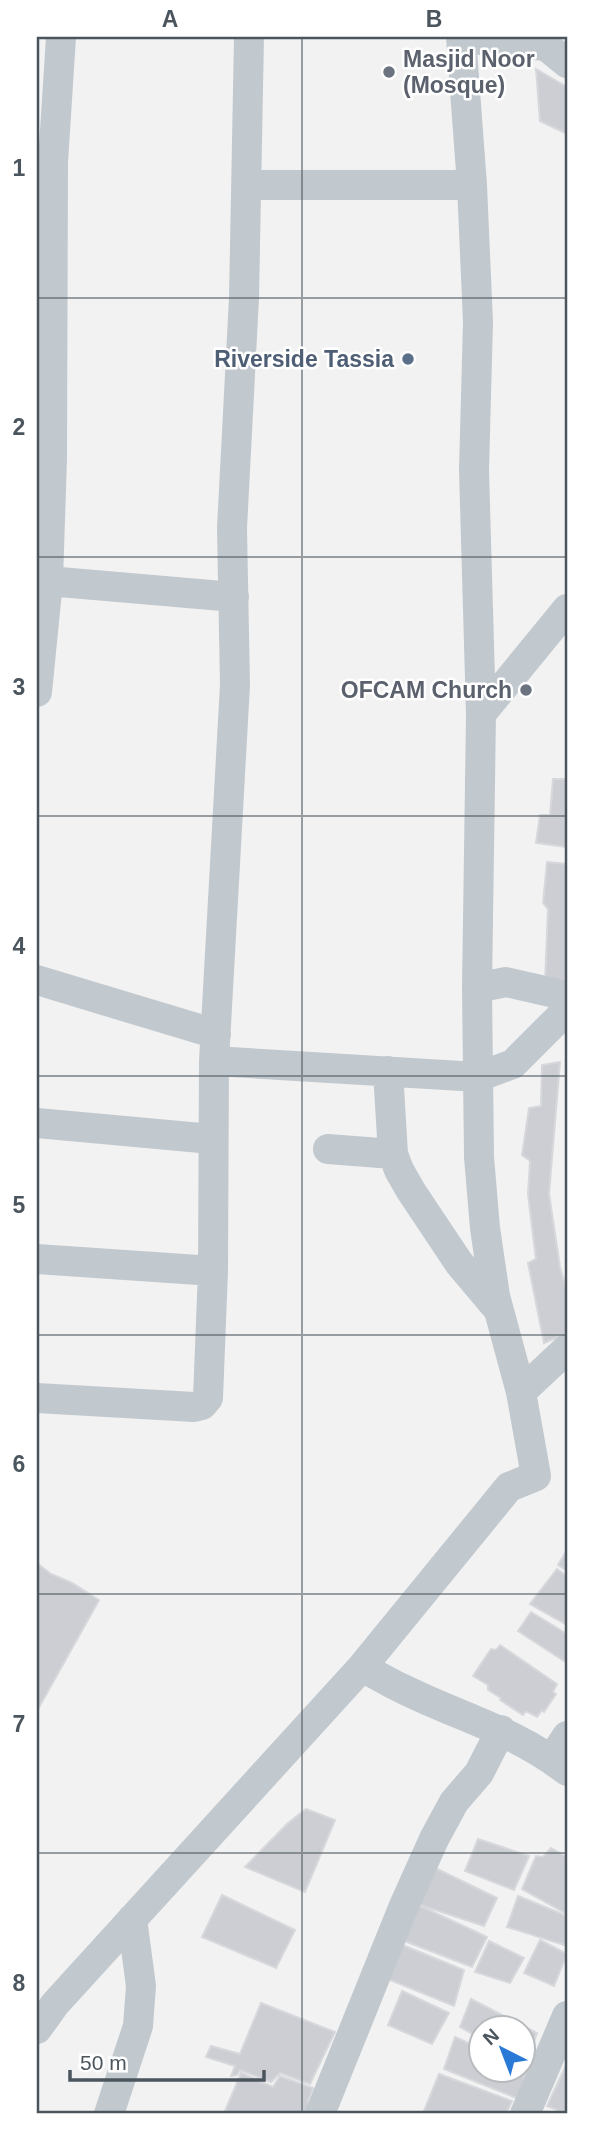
<svg xmlns="http://www.w3.org/2000/svg" width="604" height="2151" viewBox="0 0 604 2151" font-family="Helvetica,sans-serif">
<style>
.building{fill:#ccced3;stroke:#d6d8dc;stroke-width:2}
.lines{fill:none;stroke-linecap:round;stroke-linejoin:round}
.minor{stroke:#c1c9cf;stroke-width:30}
.grid{fill:none;stroke:#4b555d;stroke-width:2;stroke-opacity:0.55}
.worship-dot{fill:#6b7280;stroke:#fff;stroke-width:2.5}
.service-dot{fill:#5c6f8a;stroke:#fff;stroke-width:2.5}
.labels{text-anchor:middle;stroke-width:5;stroke-linejoin:round;paint-order:stroke}
.worship-label{font-size:23px;font-weight:bold;fill:#5b616d;stroke:#fff;text-anchor:start}
.service-label{font-size:23px;font-weight:bold;fill:#4e5e75;stroke:#fff;text-anchor:end}
.neatline{fill:none;stroke:#4b555d;stroke-width:2.5}
.grid-label{font-size:23px;text-anchor:middle;font-weight:bold;fill:#4b555d}
</style>
<rect width="100%" height="100%" fill="#f3f2f2"/>
<path class="building" d="M536,69L567,87V134L540,121Z
M553,779H567V847L536,843L540,815H550Z
M547,862L567,864L566,984L545,982L548,909L543,903Z
M560,1062L549,1194L560,1267L567,1292V1333L544,1343L528,1263L536,1259L528,1194L530,1161L522,1155L529,1108L541,1106L542,1065Z
M567,1550V1571L558,1565Z
M37,1563L51,1574L72,1583L99,1600L37,1711Z
M557,1569L567,1576V1625L530,1604Z
M531,1612L567,1634V1663L518,1631Z
M500,1645L557,1684L553,1692L556,1694L544,1712L542,1710L537,1717L526,1711L523,1715L500,1700L501,1698L488,1690V1685L473,1676L491,1649L496,1650Z
M306,1809L335,1820L305,1892L245,1867L287,1824Z
M478,1839L529,1856L514,1890L465,1871Z
M551,1848L567,1857V1910L565,1913L522,1889L536,1856L543,1857Z
M431,1866L497,1898L484,1926L414,1903Z
M222,1895L295,1930L276,1968L202,1937Z
M518,1896L567,1916V1946L507,1927Z
M414,1903L487,1937L472,1967L399,1939Z
M540,1940L567,1954L554,1986L524,1973Z
M489,1941L524,1958L510,1983L475,1972Z
M400,1944L464,1970L454,2006L385,1978Z
M402,1991L449,2013L432,2044L388,2025Z
M471,1999L537,2033L527,2062L524,2060V2028H482V2039L460,2027Z
M261,2003L335,2032L310,2084L280,2073L271,2082L240,2070L237,2075L231,2076L235,2066L206,2057L211,2046L240,2054Z
M455,2037L482,2049V2070H526L519,2099L444,2069Z
M567,2063V2114L547,2106Z
M241,2073L273,2087L280,2076L313,2088L308,2101L310,2107L307,2114H231L225,2111Z
M439,2074L512,2101L506,2114H433L424,2111Z"/>
<g class="lines">
<path class="minor" d="M461,38L546,46L567,63
M247,185H472
M48,581L234,597
M37,692L48,581L52,459L53,162L61,37
M481,714L567,609
M37,980L216,1034
M477,988L506,982L567,996
M214,1061L478,1077L513,1064L567,1010
M388,1071L393,1154L399,1170L411,1191L459,1263L497,1308
M37,1123L212,1139
M328,1149L393,1154
M37,1259L213,1271
M521,1392L567,1349
M37,1398L194,1407L202,1405L208,1398L213,1271L214,1061L235,685L232,528L244,298L249,37
M362,1667C375,1674 388,1682 401,1688C459,1717 514,1730 567,1771
M552,1759L567,1736
M37,2029L55,2004L362,1667L509,1487L536,1476L521,1392L495,1296L485,1228L479,1157L477,988L481,714L474,470L478,322L472,185L461,37
M109,2114L138,2026L141,1986L132,1919
M320,2114L403,1908L434,1839L454,1802L479,1773L501,1730
M525,2114L567,2016"/>
</g>
<path class="grid" d="M302,37V2114M37,298H567M37,557H567M37,816H567M37,1076H567M37,1335H567M37,1594H567M37,1853H567"/>
<g class="worship-dot">
<circle cx="389" cy="72" r="7"/>
<circle cx="526" cy="690" r="7"/>
</g>
<circle class="service-dot" cx="408" cy="359" r="7"/>
<g class="labels">
<g class="worship-label">
<text x="403" y="67">Masjid Noor<tspan x="403" dy="26">(Mosque)</tspan></text>
<text x="512" y="698" text-anchor="end">OFCAM Church</text>
</g>
<g class="service-label">
<text x="394" y="367">Riverside Tassia</text>
</g>
</g>
<rect width="604" height="2151" fill="none" stroke="#ffffff" stroke-width="77"/>
<g transform="translate(502 2049) rotate(318)"><circle r="33" fill="#ffffff" stroke="#b7bbbe" stroke-width="2"/>
<path d="M0-5L12 26L0 18L-12 26Z" fill="#297ad7"/>
<text y="-10" font-size="19" font-weight="bold" text-anchor="middle" fill="#4b555d">N</text>
</g>
<path d="M70 2070v10h194v-10" fill="none" stroke="#4b555d" stroke-width="3.5"/>
<text x="80" y="2070" font-size="21" fill="#4b555d" stroke="#ffffff" stroke-width="5" paint-order="stroke">50 m</text>
<rect x="38" y="38" width="528" height="2074" class="neatline"/>
<g class="grid-label">
<text x="170" y="27">A</text>
<text x="434" y="27">B</text>
<text x="19" y="176">1</text>
<text x="19" y="435">2</text>
<text x="19" y="695">3</text>
<text x="19" y="954">4</text>
<text x="19" y="1213">5</text>
<text x="19" y="1472">6</text>
<text x="19" y="1732">7</text>
<text x="19" y="1991">8</text>
</g>
</svg>
